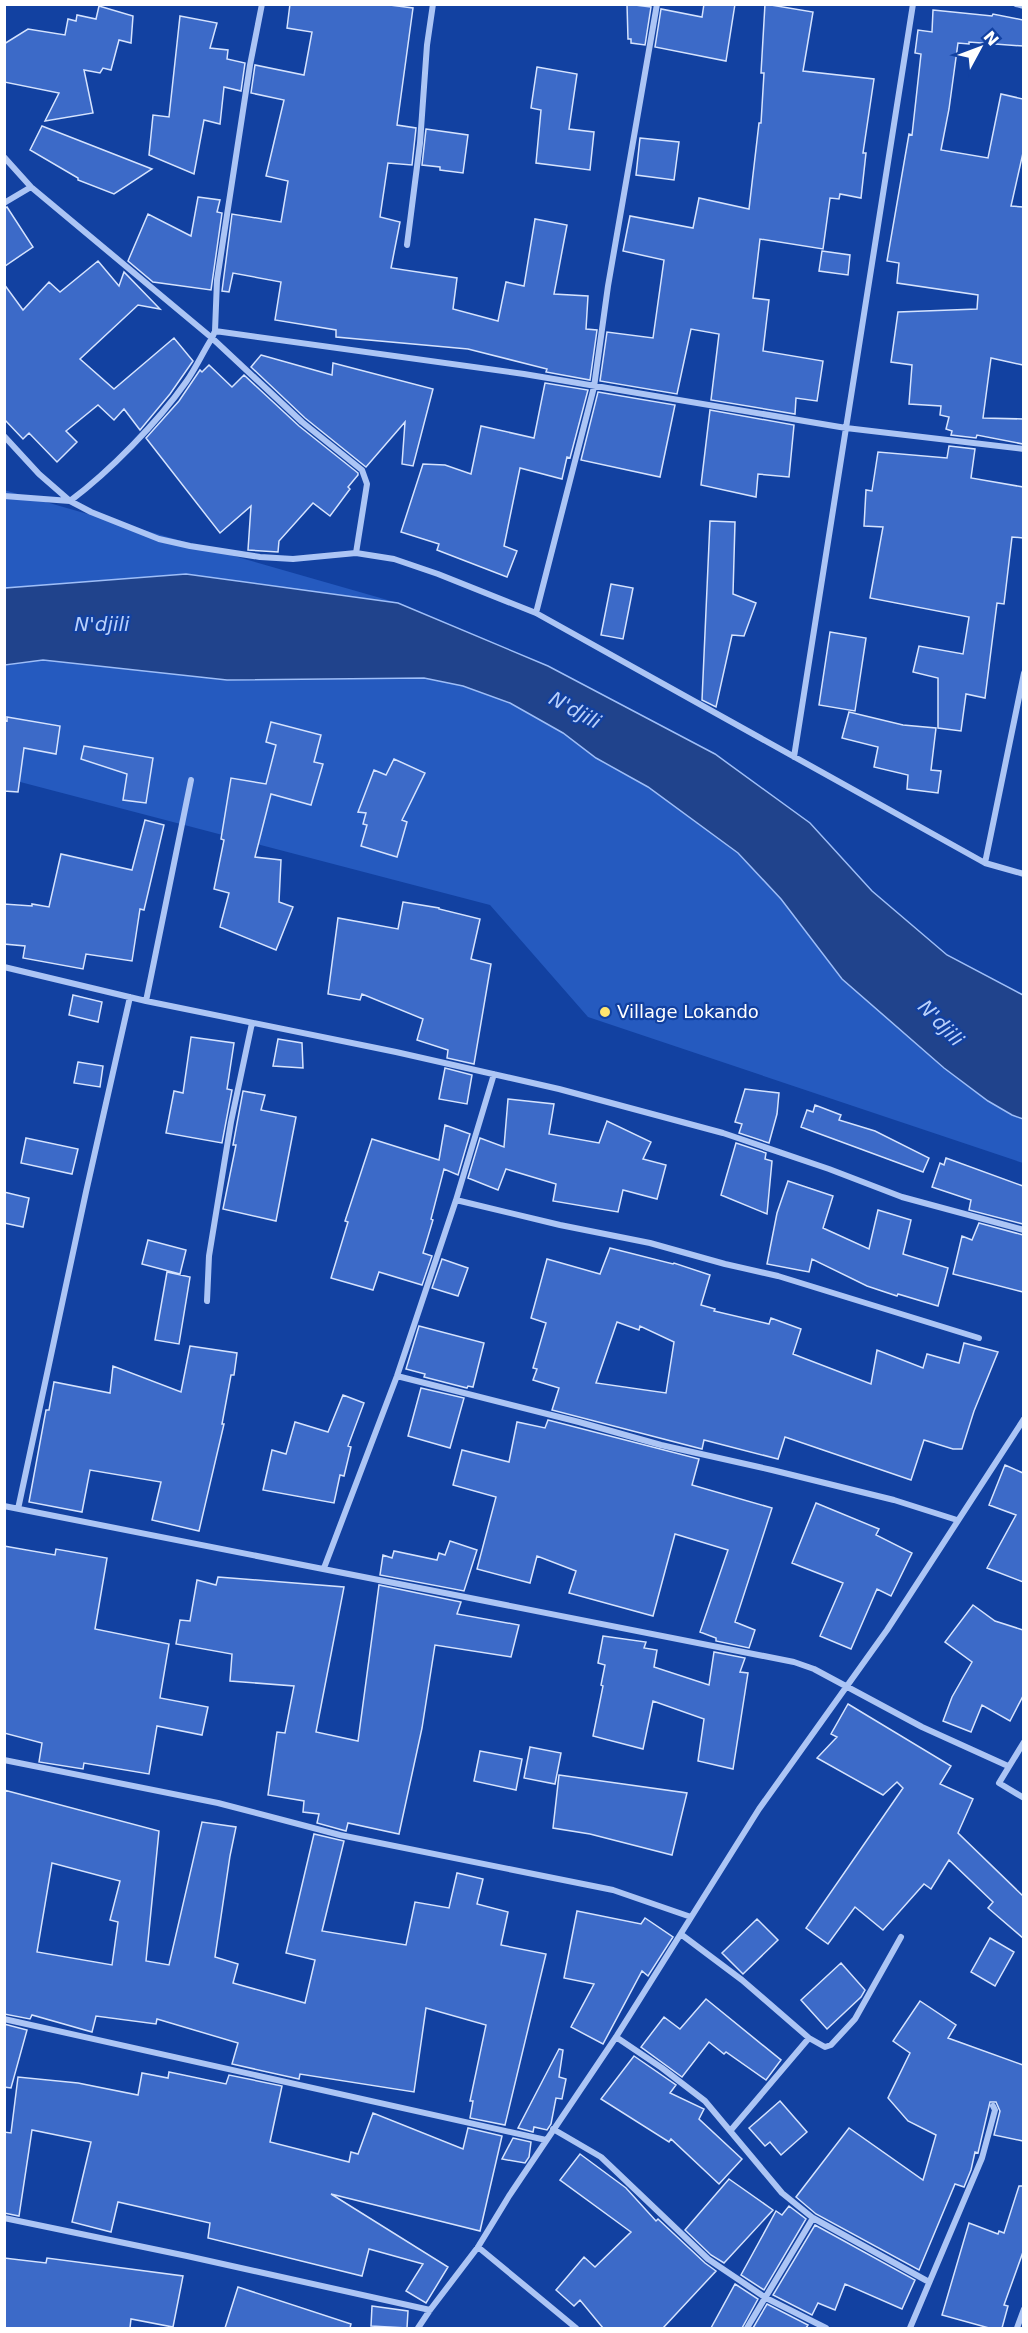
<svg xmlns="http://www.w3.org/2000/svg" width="1028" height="2333" viewBox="0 0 1028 2333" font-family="'DejaVu Sans',sans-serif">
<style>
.green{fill:#255abf}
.water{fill:#20438c;stroke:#9ebef8;stroke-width:1.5}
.building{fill:#3c6ac8;stroke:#d5e3fe;stroke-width:1.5;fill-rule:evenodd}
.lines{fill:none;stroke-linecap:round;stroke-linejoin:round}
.street{stroke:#acc5f5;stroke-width:6}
.poi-dot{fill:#ffe56f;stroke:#1241a1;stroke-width:2}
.labels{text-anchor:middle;stroke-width:4.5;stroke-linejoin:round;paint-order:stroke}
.poi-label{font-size:18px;fill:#fff;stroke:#1241a1;text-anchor:start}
.water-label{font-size:20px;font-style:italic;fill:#b9d0fb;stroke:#1241a1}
</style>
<rect width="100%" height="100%" fill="#1241a1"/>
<path class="green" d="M4,490L398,603L186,574L5,588Z
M43,660L227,680L424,678L463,686L510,703L563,733L596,758L648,787L738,853L781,899L842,979L1012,1115L1023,1119V1163L588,1017L490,905L5,778V665Z"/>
<path class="water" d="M186,574L398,603L548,666L715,754L810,823L872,891L947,955L1023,995V1119L1012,1115L988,1101L944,1068L842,979L781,899L738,853L648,787L596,758L563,733L510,703L463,686L424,678L227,680L43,660L5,665V588Z"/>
<path class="building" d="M290,4H382L413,8L397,125L416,128L412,165L388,163L380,217L400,222L391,268L457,278L453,309L498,321L506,282L524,286L535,219L567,225L554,294L588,296L586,329L597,330L590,380L546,372L547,369L468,349L336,337V330L275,320L281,282L233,273L229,292L222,291L232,214L281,222L288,181L266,176L284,100L251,93L255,65L304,75L312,32L287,28Z
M627,4L651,7L645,45L631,43V39H628Z
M704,4H735L726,61L655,47L661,9L702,17Z
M765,4L813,12L803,71L874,79L863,153H866L861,198L840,194L839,199L830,198L823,249L760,239L753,298L769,300L763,351L823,361L817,401L796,398L795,414L711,400L719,334L691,329L677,394L600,381L607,332L653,338L664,260L623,251L630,216L693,228L699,198L749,209L759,123H761L764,73H761Z
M99,6L133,16L131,43L119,40L111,70L103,68L100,73L84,70L93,113L45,121L59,93L4,82V44L28,29L65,35L68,19L76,21L77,15L96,19Z
M933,10L992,16L993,14L1023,20V46L969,42V44L958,43L949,109L941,150L988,158L1001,94L1023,99V153L1011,206L1023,207V365L991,358L983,418L1023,419V444L977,435L976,438L951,435L952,431L946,429L949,417L940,415L941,406L909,404L912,365L891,362L898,312L977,309L978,295L897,283L899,263L887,261L909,134L912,135L921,54L915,53L918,30L932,32Z
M180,16L217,23L210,48L228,50L227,59L245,63L241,91L224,87L220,124L204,120L194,174L149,155L153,115L169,117Z
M537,67L577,74L569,129L594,132L590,170L536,163L541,110L531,108Z
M42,126L152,169L114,194L78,180V178L30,150Z
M426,129L468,135L463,173L440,170V167L422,165Z
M640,138L679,142L674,180L636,175Z
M198,197L220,200L217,212L222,213L211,290L153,282L128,261L148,214L191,236Z
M7,207L33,247L5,266V208Z
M822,251L850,255L848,275L819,271Z
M98,261L119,286L124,272L160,309L138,305L80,359L114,389L174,338L193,361L170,394L140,430L124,409L114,420L98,405L66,431L77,442L57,462L29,433L23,439L4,419V284L23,310L49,282L60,292Z
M261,355L332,375L333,363L433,389L413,466L402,464L405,422L366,467L305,418L251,367Z
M209,365L232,387L244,375L299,426L358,473V475L348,487L350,489L330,516L313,503L279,541L278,552L248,550L251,506L220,533L146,438L179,401L200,370L202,372Z
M545,383L588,390L570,458L567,457L562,479L520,468L504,546L517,551L507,577L437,550L439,544L401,532L423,464L445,465L471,474L481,426L534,438Z
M598,392L675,405L660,477L581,460Z
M710,410L794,425L789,477L758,474L756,497L701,485Z
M949,446L975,449L971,478L1023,487V538L1012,537L1004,604L997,603L985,698L966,694L961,731L938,728V678L913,672L919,646L963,654L969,617L870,598L883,527L864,526L866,490L872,491L878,452L947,458Z
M710,521L735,522L733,594L756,603L744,636L732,635L716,707L702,700Z
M611,584L633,588L623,639L601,635Z
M830,632L866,638L855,711L819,705Z
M849,712L903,725L936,728L931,770L941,771L938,793L907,789L908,775L874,767L878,747L842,738Z
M7,717L60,726L56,754L24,748L18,792L4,791V720L7,721Z
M271,722L321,735L314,762L323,764L311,805L271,794L255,857L281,860L279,902L293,907L276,950L220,927L229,893L214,889L224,840L221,839L231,778L266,784L276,745L266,742Z
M84,746L153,758L146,803L123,800L127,774L81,759Z
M394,759L425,773L402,820L407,822L397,857L361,846L367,825L363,824L366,813L358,812L374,770L386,775Z
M145,820L164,825L144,910L140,909L132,961L86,954L83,969L23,958L25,946L4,944V904L32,906V904L49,907L61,854L132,870Z
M403,902L439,908V909L480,919L471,959L491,964L474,1064L447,1058L448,1050L417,1040L423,1019L362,994L360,1000L328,994L338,918L398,929Z
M73,995L102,1002L98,1022L69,1015Z
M191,1037L234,1043L227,1089L232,1090L222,1143L166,1133L174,1091L183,1093Z
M278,1039L302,1043L303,1068L273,1066Z
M78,1062L103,1066L100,1087L74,1083Z
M445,1068L472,1075L467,1104L439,1099Z
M745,1089L779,1093L777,1114L769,1143L739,1133L742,1124L735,1122Z
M243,1091L265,1095L261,1110L296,1117L276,1221L223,1209L236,1145H233Z
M508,1099L554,1104L549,1134L599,1143L607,1121L651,1142L643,1159L666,1165L657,1199L623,1190L618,1212L553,1201L556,1184L506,1169L498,1190L468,1178L480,1138L504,1147Z
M815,1105L841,1115L839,1120L875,1131L929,1158L923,1172L801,1127L807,1110L813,1112Z
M445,1125L470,1134L458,1175L444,1169L431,1219L433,1220L423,1253L432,1256L422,1285L379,1272L373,1290L331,1278L348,1222L345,1221L372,1139L439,1160Z
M26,1138L78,1149L72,1174L21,1163Z
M736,1143L766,1153L765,1159L772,1161L767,1214L721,1195Z
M946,1158L1023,1186V1224L969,1210L971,1200L932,1187L940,1163L944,1165Z
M788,1181L833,1196L823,1228L869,1249L878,1210L911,1220L903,1254L948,1268L938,1306L898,1294L897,1296L867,1286L812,1259L809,1272L767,1264L777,1213Z
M4,1192L29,1198L23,1227L4,1223Z
M979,1223L1023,1235V1292L953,1274L962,1236L972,1240Z
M148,1240L186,1250L180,1274L142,1264Z
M610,1248L673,1264L674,1263L710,1275L701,1305L715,1309L714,1311L769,1324L771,1318L801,1329L793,1354L871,1384L877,1350L923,1368L927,1354L959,1363L964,1343L998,1352L974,1411L962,1449H953L924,1440L911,1480L785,1437L778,1459L704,1440L702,1449L552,1410L559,1388L533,1380L537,1369L533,1368L546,1323L531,1318L547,1259L600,1274ZM617,1322L639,1330L640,1326L674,1342L666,1393L596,1383Z
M442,1259L468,1268L458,1296L432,1288Z
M167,1272L190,1277L179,1344L155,1340Z
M419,1326L484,1343L473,1387L468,1386L467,1388L424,1377L425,1374L406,1369Z
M190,1346L237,1353L234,1375H231L222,1424H224L199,1531L152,1520L161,1482L90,1470L82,1512L29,1502L46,1410H49L54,1382L110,1393L113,1366L181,1392Z
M421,1388L464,1398L450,1448L408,1436Z
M343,1395L364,1403L348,1446L351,1447L344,1476L340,1475L334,1503L263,1490L272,1450L286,1454L295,1422L328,1432Z
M548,1420L699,1459L692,1485L772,1508L735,1622L755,1630L749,1648L716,1641V1638L700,1632L728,1550L675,1534L653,1616L569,1593L576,1571L537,1556L530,1583L477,1569L496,1497L453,1485L462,1450L509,1462L517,1422L545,1428Z
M1005,1465L1023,1473V1582L987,1568L1016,1515L989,1505Z
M816,1503L879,1529L876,1535L912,1553L891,1596L877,1589L851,1649L820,1636L843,1583L792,1563Z
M450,1541L477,1550L464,1591L380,1575L383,1555L392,1558L394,1551L437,1560L439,1553L445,1555Z
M4,1546L55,1555L56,1549L107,1558L95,1629L169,1644L160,1698L208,1707L202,1735L157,1726L149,1774L84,1763L83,1769L39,1762L42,1743L4,1733Z
M218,1577L344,1587L316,1732L358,1741L379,1585L461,1602L457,1614L519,1625L511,1657L435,1645L422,1728L399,1834L348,1823L346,1831L317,1823L319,1814L303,1812L304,1801L268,1795L277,1732L285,1733L294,1686L230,1681L232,1654L176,1644L180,1620L190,1621L197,1580L216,1585Z
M973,1605L995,1621L1023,1630V1696L1010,1721L982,1705L971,1732L943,1721L952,1697L972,1662L945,1642Z
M603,1636L646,1642L644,1648L657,1650L654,1667L709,1685L714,1652L745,1658L740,1672L748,1673L733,1769L698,1761L704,1719L653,1701L643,1749L593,1736L603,1686L601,1685L605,1665L598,1663Z
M848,1704L951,1766L940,1784L973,1799L958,1833L1023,1896V1938L988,1908L993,1902L949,1860L931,1889L924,1884L883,1930L855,1907L828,1944L806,1928L903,1788L897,1782L883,1795L817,1758L837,1737L831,1734Z
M530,1747L561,1753L555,1784L524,1778Z
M480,1751L522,1759L516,1790L474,1781Z
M559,1775L687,1793L672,1855L590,1834L553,1828Z
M4,1790L159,1831L146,1961L169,1965L202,1822L236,1827L230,1856L215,1957L238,1964L233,1983L305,2003L315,1960L286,1953L314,1834L344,1841L322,1931L406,1945L415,1902L449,1908L457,1873L483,1879L477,1904L508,1912L501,1945L546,1954L505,2125L470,2118L473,2101H470L486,2025L426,2008L414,2092L300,2074L299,2079L290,2077L232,2064L238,2043L157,2019L156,2024L96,2016L92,2032L32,2015L30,2019L4,2014ZM52,1863L120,1881L110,1920L118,1922L112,1965L37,1952Z
M577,1911L641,1924L645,1918L673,1937L648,1976L642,1971L603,2044L571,2027L594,1984L564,1978Z
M757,1919L778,1940L743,1974L722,1953Z
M990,1938L1014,1952L995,1986L971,1972Z
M841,1963L865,1990L861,1997L827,2029L801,2000Z
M706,1999L781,2060L766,2080L726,2052L724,2054L709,2042L682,2077L641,2047L664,2017L680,2029Z
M920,2001L956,2025L948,2038L1023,2065V2141L994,2135L1000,2111L996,2102H990L978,2153L975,2152L971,2170L964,2187L955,2184L919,2270L816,2214L796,2197L849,2128L923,2180L936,2135L908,2121L888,2098L910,2053L893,2041Z
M4,2024L27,2030L11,2088L4,2087Z
M559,2049L563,2050L559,2077L566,2079L562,2099L556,2098L551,2124L547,2130L534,2127L533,2132L518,2128Z
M634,2056L676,2085L670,2093L704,2109L699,2119L742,2159L719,2184L671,2139L669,2142L601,2099Z
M169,2072L226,2084L229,2075L282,2086L270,2142L349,2162L351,2152L358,2154L373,2113L463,2149L468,2128L502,2136L480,2231L331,2194L448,2267L426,2303L406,2291L423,2264L369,2249L362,2276L208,2238L210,2223L118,2202L111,2232L72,2222L91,2142L32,2130L19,2216L4,2213V2132L11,2133L18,2077L78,2083L138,2095L142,2073L168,2078Z
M780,2101L807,2132L781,2155L770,2142L765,2146L749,2128Z
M513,2138L531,2142L529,2157L525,2163L502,2159Z
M580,2154L626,2188L656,2221L658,2219L705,2263L716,2271L663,2328H603L580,2300L574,2306L556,2290L584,2257L595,2267L631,2232L560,2180Z
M729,2179L773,2210L724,2263L711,2255L685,2230Z
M1019,2186H1023V2252L1004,2305L1008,2306L1002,2328H989L942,2315L969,2223L998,2234L999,2231L1004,2233Z
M789,2206L806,2219L764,2290L741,2275L776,2211L782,2215Z
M815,2225L915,2280L902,2309L845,2284L835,2310L818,2303L812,2315L773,2295Z
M4,2258L46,2263L47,2258L183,2276L173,2327L131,2319L130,2328H4Z
M735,2284L758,2299L742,2328H711Z
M238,2287L351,2324L350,2328H225Z
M767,2304L808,2325L806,2328H753Z
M372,2306L408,2311L407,2328L371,2326Z"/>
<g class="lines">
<path class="street" d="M1016,4L1024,6
M4,157L31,187L212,338L215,331L524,374L846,428L1024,449
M4,203L31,187
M407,245L420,143L427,45L433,4
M215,331L217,280L250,65L262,4
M4,436L39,474L70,501C110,471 157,423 186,382C196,368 203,352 212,338L302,422L362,470L367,484L356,553
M4,496L70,501L91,512L159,539L190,546L260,557L293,559L356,553L394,559L438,574L536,613L985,863L1024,874
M536,613L594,387L608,286L657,4
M794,757L913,4
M985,863L1024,673
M4,967L146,1001L396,1052L559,1089L723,1133L829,1169L902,1197L1024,1230
M146,1001L191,780
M456,1200L560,1225L650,1243L725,1264L778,1276L979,1338
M207,1301L209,1256L231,1122L252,1023
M397,1376L579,1422L661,1445L772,1470L894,1500L957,1520
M4,1506L794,1662L814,1669L922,1727L1008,1766
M18,1509L86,1192L130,997
M324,1568L397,1376L456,1200L494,1074
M1024,1742L999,1783L1024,1798
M4,1760L218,1803L340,1835L613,1890L691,1917
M682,1935L742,1980L809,2038L825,2047L831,2045L855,2019L901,1937
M4,2019L546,2140
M616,2037L662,2068L705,2101L782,2193L813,2218L929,2282
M553,2129L601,2157L708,2259L766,2298L826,2328
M731,2130L809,2038
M4,2218L187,2256L430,2310
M478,2247L576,2328
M418,2328L430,2310L478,2247L509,2196L616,2037L759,1809L887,1630L1024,1419
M747,2328L813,2218
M910,2328L982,2158L995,2110L993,2106
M1017,2328L1024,2309"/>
</g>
<circle class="poi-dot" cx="605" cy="1012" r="6"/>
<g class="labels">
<g class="poi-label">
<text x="617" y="1018">Village Lokando</text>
</g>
<g class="water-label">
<text x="102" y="631">N'djili</text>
<text transform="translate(575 710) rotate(29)" y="7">N'djili</text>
<text transform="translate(941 1023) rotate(46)" y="7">N'djili</text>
</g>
</g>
<rect width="1028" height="2333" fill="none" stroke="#ffffff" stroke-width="12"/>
<g transform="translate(980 48) rotate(49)" stroke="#1241a1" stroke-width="4.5" paint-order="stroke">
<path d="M0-4.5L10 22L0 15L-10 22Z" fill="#ffffff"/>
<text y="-9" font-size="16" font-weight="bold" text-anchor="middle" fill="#ffffff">N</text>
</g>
</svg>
